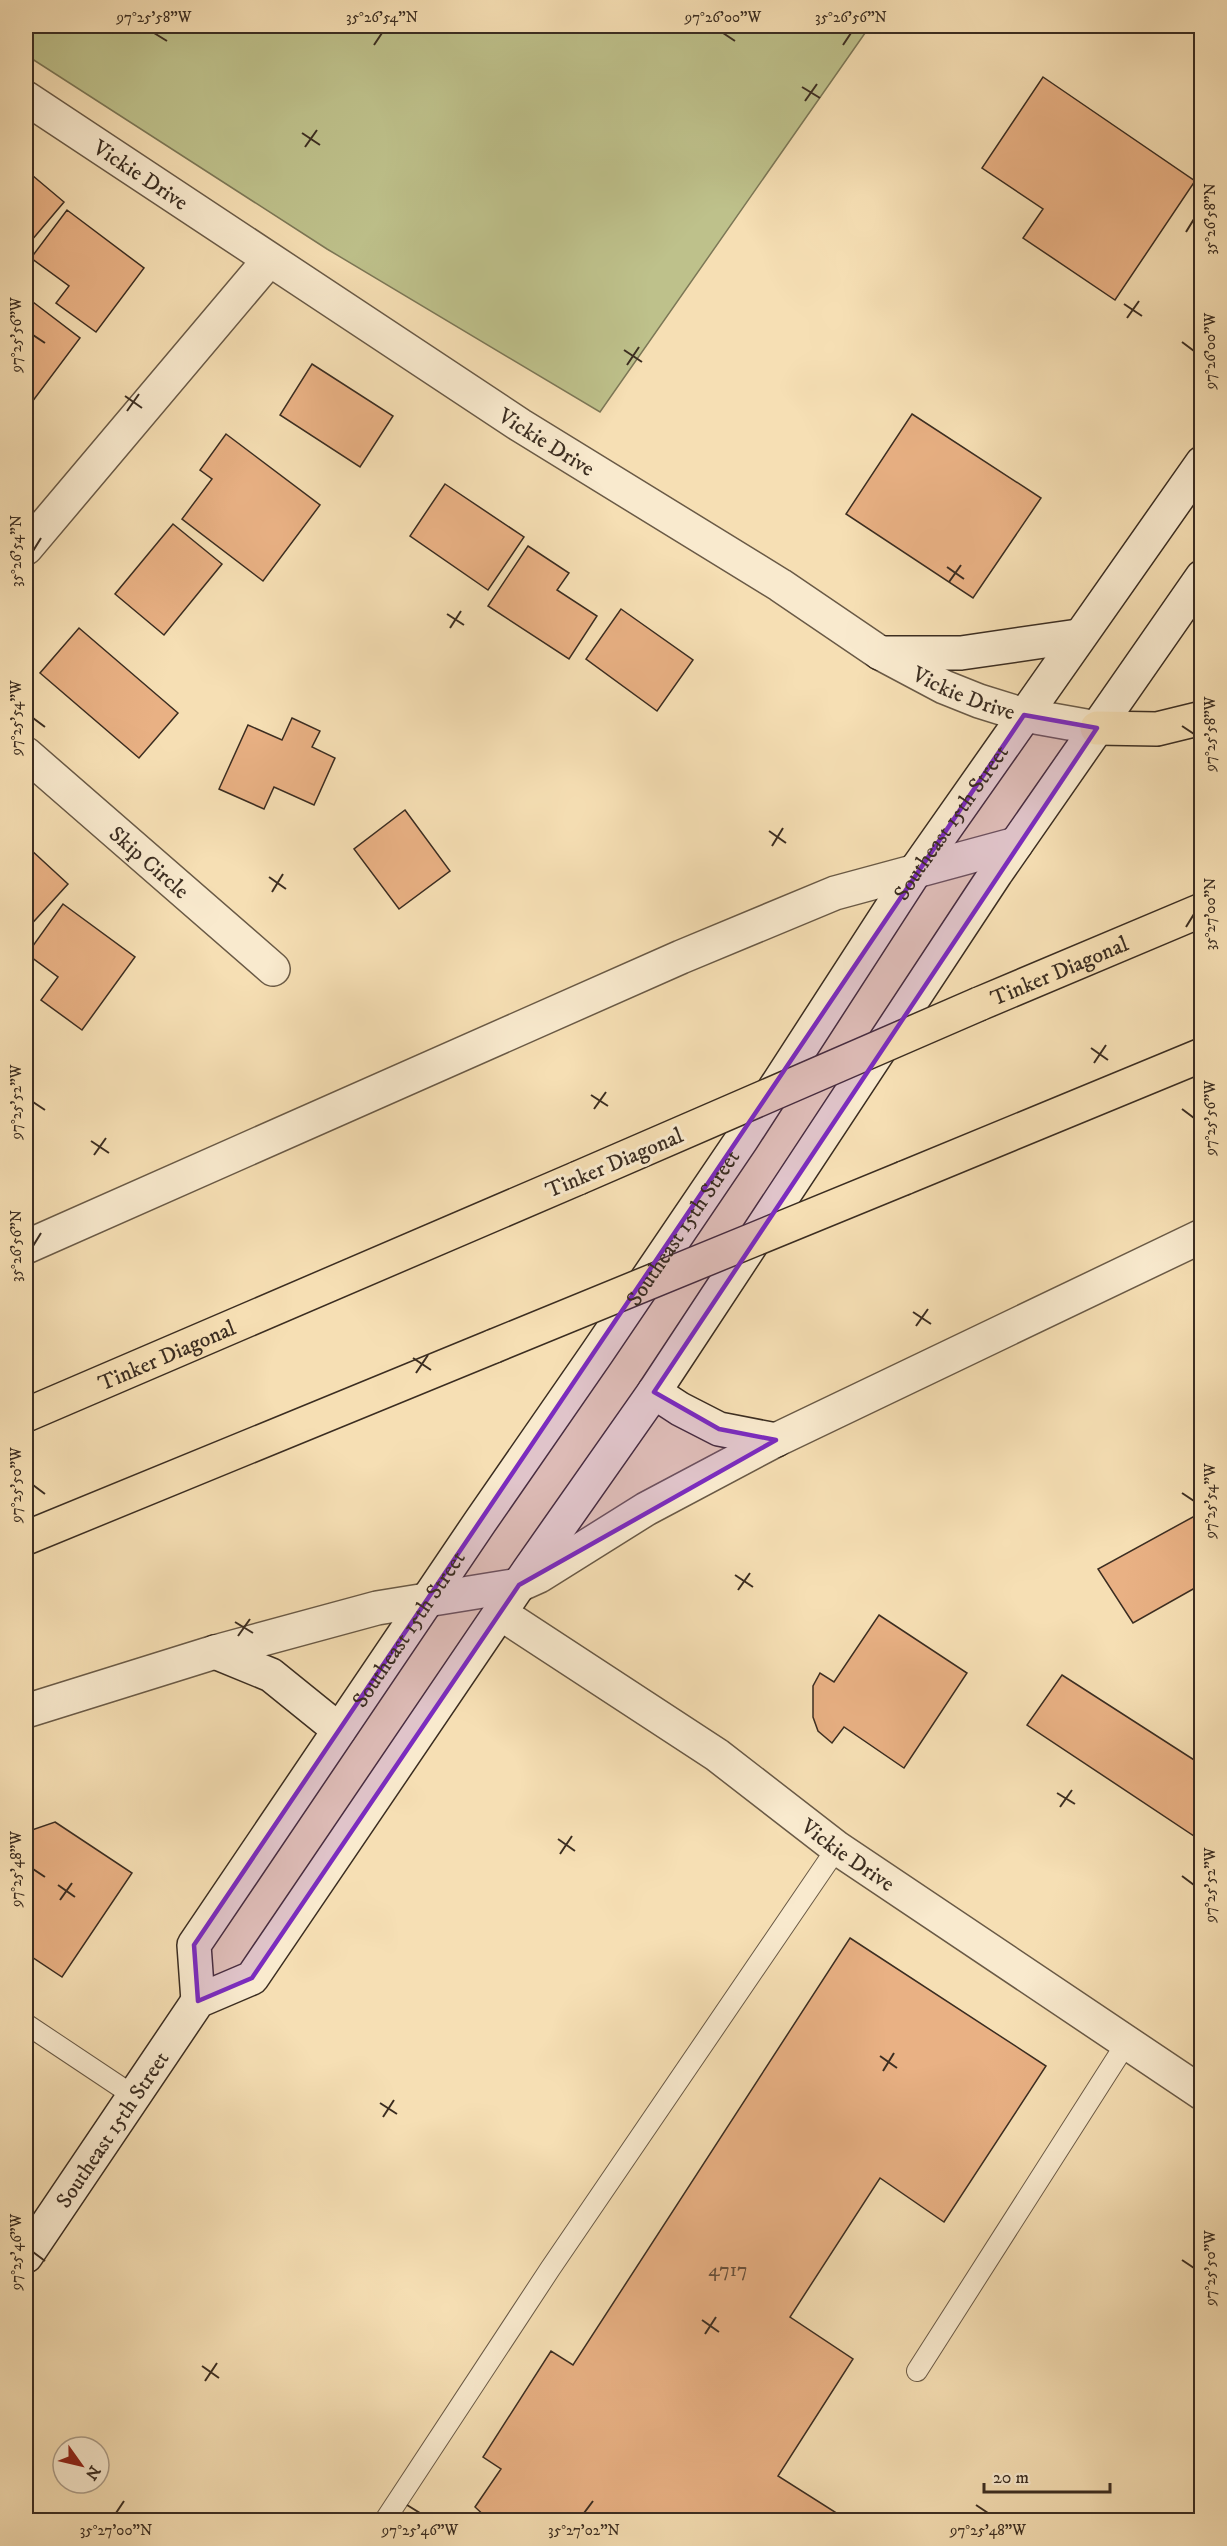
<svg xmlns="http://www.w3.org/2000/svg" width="1227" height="2546" viewBox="0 0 1227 2546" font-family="'IM FELL DW Pica',serif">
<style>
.green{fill:#bec18b;stroke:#7c7756;stroke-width:1.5}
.building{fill:#e9b184;stroke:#3b2d21;stroke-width:1.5}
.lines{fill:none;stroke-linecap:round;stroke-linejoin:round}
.service-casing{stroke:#6a5a46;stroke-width:22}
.minor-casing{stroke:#6a5a46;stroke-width:36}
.tertiary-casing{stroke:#6a5a46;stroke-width:36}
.secondary-casing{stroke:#3b2d21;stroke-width:36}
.motorway-casing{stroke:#3b2d21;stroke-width:36}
.service{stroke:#f9eace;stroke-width:20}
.minor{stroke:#f9eace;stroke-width:33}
.tertiary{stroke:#f9eace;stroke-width:33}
.secondary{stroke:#f9eace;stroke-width:33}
.motorway{stroke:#f6dfb4;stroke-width:33}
.motorway-bridge-casing{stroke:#3b2d21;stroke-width:36;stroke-linecap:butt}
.motorway-bridge{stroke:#f6dfb4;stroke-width:33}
.marked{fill:#7b2cbf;fill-opacity:0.2;stroke:#7b2cbf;stroke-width:4.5;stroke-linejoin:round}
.ticks{fill:none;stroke:#3b2d21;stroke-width:2}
.labels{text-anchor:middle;stroke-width:6;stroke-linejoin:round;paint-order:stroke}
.number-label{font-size:20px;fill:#664e3a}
.street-label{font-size:22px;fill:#3b2d21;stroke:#f9eace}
.neatline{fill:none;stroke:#3b2d21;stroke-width:2}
.ticks-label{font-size:15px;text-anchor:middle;fill:#3b2d21}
</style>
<rect width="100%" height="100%" fill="#f6dfb4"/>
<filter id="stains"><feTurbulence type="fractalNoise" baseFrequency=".00333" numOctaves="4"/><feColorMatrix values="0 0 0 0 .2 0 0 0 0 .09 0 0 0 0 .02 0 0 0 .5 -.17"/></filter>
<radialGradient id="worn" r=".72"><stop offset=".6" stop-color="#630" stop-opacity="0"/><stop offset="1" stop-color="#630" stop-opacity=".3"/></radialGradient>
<path class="green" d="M26,26H870L600,412L327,249L26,55Z"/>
<path class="building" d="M1043,77L1195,181L1115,300L1023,238L1043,209L982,168Z
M26,170L64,202L26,247Z
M67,210L144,268L96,332L56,303L69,286L31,258Z
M29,299L80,338L26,410V305Z
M312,364L393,416L360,467L280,415Z
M912,414L1041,498L973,598L846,514Z
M226,434L320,505L263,581L182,519L212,479L200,470Z
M445,484L524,537L488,590L410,536Z
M173,524L222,564L164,635L115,594Z
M528,546L569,573L557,590L597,616L569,659L488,606Z
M621,609L693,660L657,711L586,659Z
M79,628L178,713L139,758L40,673Z
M292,718L320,731L312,747L335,758L314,805L274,787L264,809L219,789L248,725L282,740Z
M405,810L450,871L399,909L354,849Z
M30,849L68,884L26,930V855Z
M63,904L135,957L82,1030L41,1000L58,977L27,954Z
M1202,1512V1584L1133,1623L1098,1569Z
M879,1615L967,1673L904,1768L844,1727L832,1743L818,1731L813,1717V1686L820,1673L834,1682Z
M1062,1675L1202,1765V1831L1197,1838L1027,1725Z
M55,1822L132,1873L62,1977L26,1953V1832Z
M850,1938L1046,2066L944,2222L880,2178L790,2317L853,2359L778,2476L846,2519L489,2520L475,2507L501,2469L483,2457L551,2351L573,2365Z"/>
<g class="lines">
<defs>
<path id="service" d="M26,2024L134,2096
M917,2371L1127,2042
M385,2520L550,2269L837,1848"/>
<g id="minor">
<path d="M26,548L269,260"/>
<path id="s1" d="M26,754L273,969"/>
</g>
<g id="tertiary">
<path id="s2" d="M26,98L520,425L780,585L880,653L944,687L979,701L1024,715L1097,728"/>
<path d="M26,1247L681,957L835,893L1016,844"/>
<path id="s3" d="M500,1613L717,1755L837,1848L1202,2093"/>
<path d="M26,1711L215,1652L377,1608L519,1585L539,1576L646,1509L776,1440L1202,1236"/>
</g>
<g id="secondary">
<path d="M880,653H961L1078,636"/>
<path d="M654,1392L680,1409L719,1429L776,1440"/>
<path d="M215,1652L271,1675L339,1730"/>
<path id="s4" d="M198,2001L194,1945L480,1522L597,1353L742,1139L916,870L1202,463"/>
<path id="s5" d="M26,2256L198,2001L252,1978L529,1570L654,1392L996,873L1202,577"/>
</g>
<g id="motorway">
<path d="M1097,728L1157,729L1202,718"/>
<path id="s6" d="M979,1004L1202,910"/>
<path d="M904,1178L1202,1055"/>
<path id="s7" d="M26,1415L578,1178"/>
<path d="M26,1538L494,1346"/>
</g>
</defs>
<use href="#service" class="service-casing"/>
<use href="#minor" class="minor-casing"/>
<use href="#tertiary" class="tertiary-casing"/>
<use href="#secondary" class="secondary-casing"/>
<use href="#motorway" class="motorway-casing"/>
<use href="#service" class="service"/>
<use href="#minor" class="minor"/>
<use href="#tertiary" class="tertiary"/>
<use href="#secondary" class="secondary"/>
<use href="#motorway" class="motorway"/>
<defs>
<path id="motorway-bridge" d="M578,1178L979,1004
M494,1346L904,1178"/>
</defs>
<use href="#motorway-bridge" class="motorway-bridge-casing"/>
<use href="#motorway-bridge" class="motorway-bridge"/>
</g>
<path class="marked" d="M1024,715L1097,728L654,1392L719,1429L776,1440L519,1585L252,1978L198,2001L194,1945Z"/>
<path class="ticks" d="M154,33L167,41M723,33L735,41M374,45L382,33M843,45L851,33M802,87L820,98M805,101L817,84M302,133L320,145M305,147L317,130M1186,232L1194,219M1124,304L1142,316M1127,318L1139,301M33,335L45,343M1182,342L1194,351M624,350L642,362M627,365L639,347M125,396L142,408M127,411L139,394M33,551L41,538M947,567L964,579M949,582L961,565M447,614L464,625M450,628L461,611M33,718L45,727M1182,726L1194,734M769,831L786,843M772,846L783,828M269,877L286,889M272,892L283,874M1186,927L1194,914M1091,1048L1108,1060M1094,1063L1106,1045M591,1095L608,1106M33,1102L45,1110M594,1109L606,1092M1182,1109L1194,1118M91,1141L109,1153M94,1155L106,1138M33,1246L41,1233M913,1312L931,1324M916,1326L928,1309M413,1358L431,1370M416,1373L428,1355M33,1485L45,1494M1182,1493L1194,1501M735,1575L753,1587M738,1590L750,1573M235,1622L253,1633M238,1636L250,1619M1057,1793L1075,1804M1060,1807L1072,1790M558,1839L575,1851M560,1854L572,1836M33,1869L45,1877M1182,1876L1194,1885M58,1885L75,1897M60,1900L72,1883M880,2056L897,2068M883,2071L894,2053M380,2103L397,2114M383,2117L394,2100M33,2252L45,2261M1182,2260L1194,2268M702,2320L719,2332M705,2334L716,2317M202,2366L219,2378M205,2381L217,2363M407,2505L420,2513M976,2505L988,2513M116,2513L124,2501M584,2513L593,2501"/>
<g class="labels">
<g class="number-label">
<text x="728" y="2276">4717</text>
</g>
<g class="street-label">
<text dy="8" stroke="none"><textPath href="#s2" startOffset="138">Vickie Drive</textPath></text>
<text dy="8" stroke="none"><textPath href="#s2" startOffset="624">Vickie Drive</textPath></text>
<text dy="8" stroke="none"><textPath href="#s2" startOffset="1112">Vickie Drive</textPath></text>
<text dy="8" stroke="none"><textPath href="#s4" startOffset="1410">Southeast 15th Street</textPath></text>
<text dy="8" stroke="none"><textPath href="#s1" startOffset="164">Skip Circle</textPath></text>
<text dy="8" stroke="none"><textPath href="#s6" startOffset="87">Tinker Diagonal</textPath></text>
<text transform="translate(614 1162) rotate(-23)" y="8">Tinker Diagonal</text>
<text dy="8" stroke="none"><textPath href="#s4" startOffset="924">Southeast 15th Street</textPath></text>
<text dy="8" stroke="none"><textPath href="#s7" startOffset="153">Tinker Diagonal</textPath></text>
<text dy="8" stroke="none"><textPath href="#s4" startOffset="438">Southeast 15th Street</textPath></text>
<text dy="8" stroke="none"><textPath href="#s3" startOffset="424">Vickie Drive</textPath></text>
<text dy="8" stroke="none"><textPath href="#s5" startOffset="153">Southeast 15th Street</textPath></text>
</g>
</g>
<rect width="1227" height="2546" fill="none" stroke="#f6dfb4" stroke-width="66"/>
<g transform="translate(81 2465) rotate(124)"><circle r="28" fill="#f9eace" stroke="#ad9e89" stroke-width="1.5"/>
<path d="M0-4.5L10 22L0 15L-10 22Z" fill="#8f2418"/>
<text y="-9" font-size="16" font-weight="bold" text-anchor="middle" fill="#3b2d21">N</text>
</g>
<path d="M984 2483v9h126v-9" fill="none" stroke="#3b2d21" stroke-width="3"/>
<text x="993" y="2483" font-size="18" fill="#3b2d21" stroke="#f9eace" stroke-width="4.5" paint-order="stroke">20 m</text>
<rect x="33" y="33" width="1161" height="2480" class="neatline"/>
<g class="ticks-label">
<text x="154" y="22">97°25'58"W</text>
<text x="382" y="22">35°26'54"N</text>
<text x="723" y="22">97°26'00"W</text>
<text x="851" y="22">35°26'56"N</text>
<text transform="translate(1210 219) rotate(-90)" y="5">35°26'58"N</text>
<text transform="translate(16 335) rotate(-90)" y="5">97°25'56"W</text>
<text transform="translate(1210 351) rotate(-90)" y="5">97°26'00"W</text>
<text transform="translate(16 551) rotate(-90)" y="5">35°26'54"N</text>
<text transform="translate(16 718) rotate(-90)" y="5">97°25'54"W</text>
<text transform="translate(1210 734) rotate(-90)" y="5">97°25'58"W</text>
<text transform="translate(1210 914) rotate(-90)" y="5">35°27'00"N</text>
<text transform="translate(16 1102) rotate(-90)" y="5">97°25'52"W</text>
<text transform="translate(1210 1118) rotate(-90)" y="5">97°25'56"W</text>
<text transform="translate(16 1246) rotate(-90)" y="5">35°26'56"N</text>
<text transform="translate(16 1485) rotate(-90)" y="5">97°25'50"W</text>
<text transform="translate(1210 1501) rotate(-90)" y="5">97°25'54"W</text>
<text transform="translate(16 1869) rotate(-90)" y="5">97°25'48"W</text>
<text transform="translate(1210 1885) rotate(-90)" y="5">97°25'52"W</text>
<text transform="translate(16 2252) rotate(-90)" y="5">97°25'46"W</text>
<text transform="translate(1210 2268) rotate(-90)" y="5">97°25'50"W</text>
<text x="116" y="2535">35°27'00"N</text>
<text x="420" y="2535">97°25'46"W</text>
<text x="584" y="2535">35°27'02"N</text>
<text x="988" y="2535">97°25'48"W</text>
</g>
<rect width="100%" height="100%" filter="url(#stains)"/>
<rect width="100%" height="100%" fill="url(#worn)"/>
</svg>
